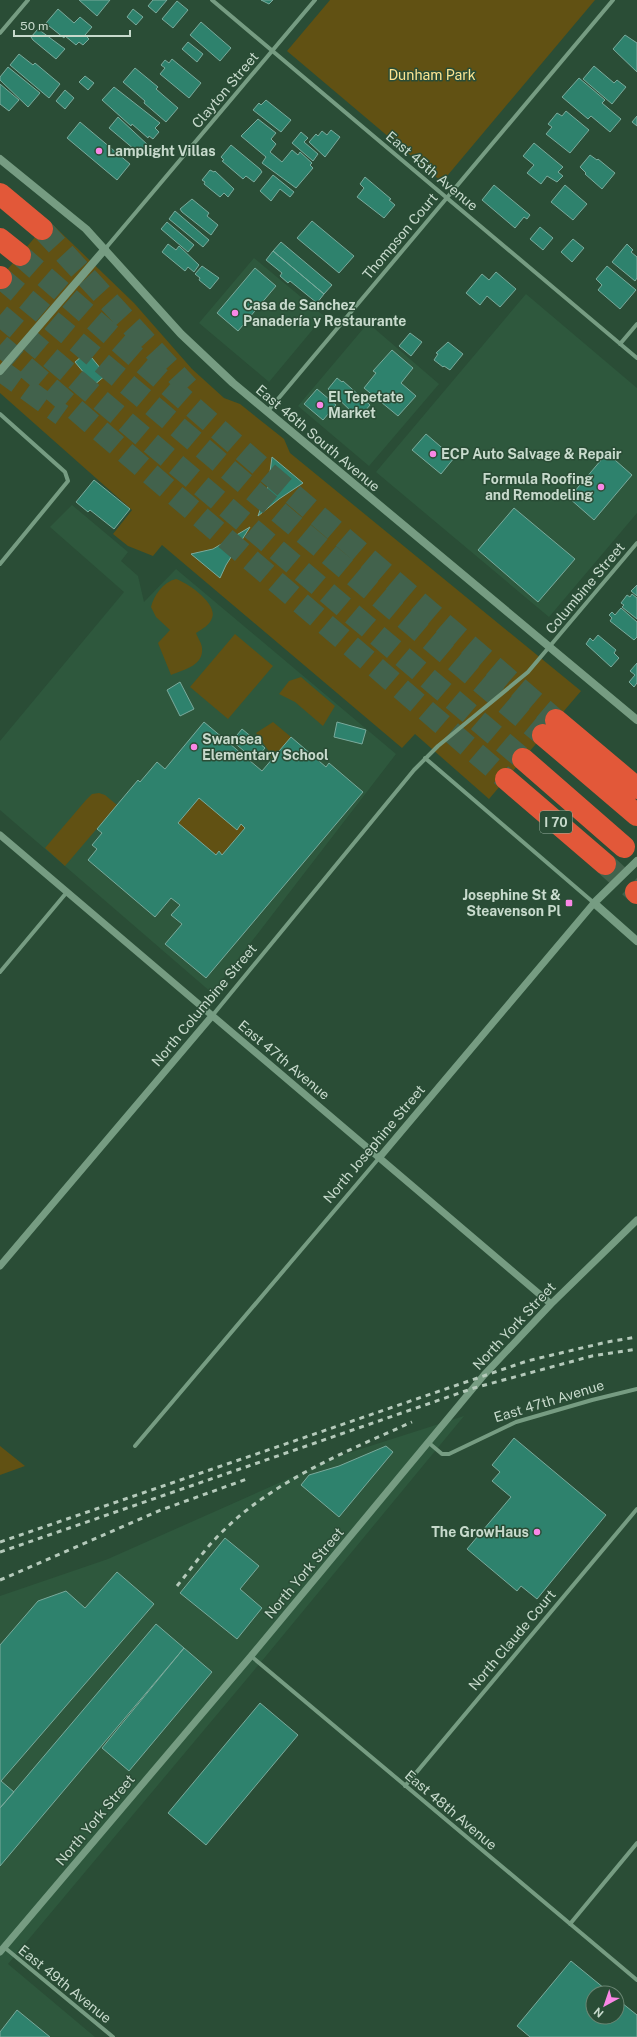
<svg xmlns="http://www.w3.org/2000/svg" width="637" height="2037" viewBox="0 0 637 2037" font-family="'Public Sans',sans-serif">
<style>
.built{fill:#2e583d}
.green{fill:#615113}
.building{fill:#2e826d;stroke:#7aaa9c;fill-rule:evenodd}
.lines{fill:none;stroke-linecap:round;stroke-linejoin:round}
.motorway-tunnel{stroke:#42624c;stroke-width:22;stroke-dasharray:22 11;stroke-linecap:butt}
.minor{stroke:#769c82;stroke-width:4}
.tertiary{stroke:#769c82;stroke-width:7}
.secondary{stroke:#769c82;stroke-width:8}
.motorway{stroke:#e25839;stroke-width:22}
.rail{stroke:#b4c9ba;stroke-width:3;stroke-dasharray:5 5;stroke-linecap:butt}
.poi-dot{fill:#fa87e6;stroke:#2a4d36;stroke-width:1.5}
.labels{text-anchor:middle;stroke-width:3;stroke-linejoin:round;paint-order:stroke}
.shield{fill:#2a4d36;stroke:#98b09f;stroke-width:1}
.shield-label{font-size:13px;font-weight:bold;fill:#c7dacc}
.park-label{font-size:14px;fill:#fae391;stroke:#2a4d36}
.street-label{font-size:14px;fill:#c7dacc;stroke:#2a4d36}
.poi-label{font-size:14px;font-weight:bold;fill:#c7dacc;stroke:#2a4d36;text-anchor:start}
</style>
<rect width="100%" height="100%" fill="#2a4d36"/>
<path class="built" d="M254,258L324,316L269,382L199,323Z
M526,294L637,388V513L549,617L376,472Z
M368,323L439,384L369,466L298,406Z
M72,505L128,552L121,561L138,576L144,602L176,569L396,754L212,993L0,810V741L124,592L50,527Z
M464,1416L266,1656L8,1964L95,2037H0V1596L108,1559L342,1455Z"/>
<path class="green" d="M330,0H595L442,182L287,51Z
M49,221L134,303L192,369L224,398L240,404L284,439L290,453L581,691L489,799L415,734L402,748L162,545L153,556L128,546L113,534L132,510L0,393V278Z
M176,579C188,583 218,604 212,618C210,625 202,629 196,633C198,638 202,644 202,648C204,666 183,670 171,675L158,643L170,630L156,617L151,607C154,595 163,582 176,579Z
M235,634L273,666L228,719L190,687Z
M301,677L335,706L323,726L295,702L279,694L289,681Z
M273,722L291,737L272,759L268,750L256,733Z
M99,793L105,795L117,805L65,866L45,848L86,800L92,794Z
M199,798L237,829L241,824L245,828L222,855L219,852L216,855L178,823Z
M0,1446L25,1466L0,1475Z"/>
<path class="building" d="M79,0H110L97,16Z
M153,0H167L156,13L148,6Z
M261,0H273L269,4Z
M177,1L188,10L173,28L162,19Z
M58,9L74,23L80,17L92,27L85,35L89,39L83,45L79,42L76,45L65,36L64,38L49,26L46,23Z
M133,9L143,17L136,25L127,17Z
M201,22L231,48L220,61L190,35Z
M38,29L65,49L56,59L33,40L31,37Z
M625,35L637,43V72L613,49Z
M188,42L203,54L197,62L182,49Z
M19,54L33,65L35,63L60,84L49,98L10,65Z
M172,59L201,83L189,98L160,74L165,68L161,65L165,60L169,63Z
M594,66L614,83L617,80L626,87L612,104L583,79Z
M8,67L40,93L28,107L0,80V77Z
M135,68L158,87L156,89L178,108L166,122L144,103L145,101L123,82Z
M85,76L94,83L88,90L79,82Z
M579,78L605,100L602,103L621,119L610,132L591,116L588,119L562,97Z
M0,84L19,100L9,111L0,104Z
M114,87L160,123L155,128L159,132L153,139L149,136L148,138L132,124L131,126L102,100Z
M65,90L74,98L65,109L56,101Z
M266,100L291,120L281,132L253,110L259,103L261,105Z
M566,111L589,130L570,153L546,134L552,127L548,124L557,113L562,116Z
M637,116V126L632,122Z
M118,117L149,146L141,155L109,128Z
M258,119L276,133L271,139L276,144L270,152L282,162L292,150L298,155L300,152L312,163L310,165L313,168L296,188L262,163L266,157L241,136Z
M80,122L130,164L117,180L67,138Z
M331,130L340,137L325,157L309,142L316,134L318,136L322,131L327,135Z
M301,132L308,138L304,142L318,154L313,161L292,143Z
M534,143L563,167L558,172L563,176L557,182L547,176L541,184L527,173L534,165L523,156Z
M231,145L260,169L262,172L254,182L246,176L243,179L222,161L224,160L221,157Z
M590,155L597,160L598,159L615,173L602,189L585,174L586,173L580,167Z
M210,170L214,172L215,171L234,189L228,197L224,193L220,197L204,184L205,182L202,180Z
M273,175L294,192L290,197L280,189L271,201L260,191Z
M365,177L391,199L389,200L395,205L384,218L357,197L364,188L360,184Z
M494,185L530,215L527,219L524,217L515,228L482,200Z
M565,185L587,204L573,220L551,202Z
M192,199L209,213L207,216L218,225L211,235L182,212L180,209Z
M175,211L209,240L203,247L169,219Z
M312,221L354,256L339,273L297,238Z
M167,222L194,245L188,252L161,229Z
M540,227L553,238L543,250L530,239Z
M573,239L584,248L572,262L561,252Z
M281,242L332,285L324,294L273,251Z
M168,244L176,250L179,246L199,265L194,272L188,267L185,271L162,252Z
M627,244L633,250L631,252L637,257V278L635,281L612,262Z
M273,251L324,294L317,303L290,281L288,283L280,276L282,273L266,260Z
M202,266L219,278L210,289L199,280L200,278L195,274Z
M607,266L636,290L620,309L598,290L602,285L596,279Z
M255,268L276,286L238,331L217,313Z
M496,272L516,289L500,307L487,296L480,305L466,293L482,274L489,280Z
M410,333L422,342L411,356L399,346Z
M448,342L463,354L450,370L444,366L443,367L434,360L438,354L436,353Z
M392,350L413,368L401,383L416,396L398,416L364,388L376,373L373,371Z
M87,352L106,375L94,385L75,362Z
M337,378L342,382L343,381L370,405L360,417L356,413L354,414L328,389Z
M317,389L336,405L323,420L304,404Z
M426,434L454,458L441,474L412,450Z
M607,453L632,475L594,520L569,498Z
M272,457L303,483L279,499L258,516L268,487Z
M94,480L130,509L114,529L90,510L88,512L76,502Z
M514,508L575,559L538,602L478,550Z
M250,527L226,565L220,578L191,554L213,549Z
M637,585V596L631,591Z
M632,594L637,598V619L622,607L624,605L621,603L627,595L630,597Z
M621,608L637,622V637L634,640L610,621L612,618L609,615L612,612L615,615Z
M598,635L616,650L614,653L619,658L611,667L586,644L590,638L593,641Z
M637,663V683L634,687L629,682L635,675L630,671Z
M180,682L194,709L180,716L167,690Z
M204,722L262,771L291,737L326,767L329,763L363,792L206,978L165,944L182,924L171,915L180,905L171,898L155,917L88,860L97,849L92,845L102,833L97,829L117,805L138,780L140,782L157,762L165,769ZM199,798L237,830L241,824L245,828L222,855L219,851L216,855L178,823Z
M337,722L366,730L362,744L334,737Z
M242,729L265,748L255,760L232,741Z
M514,1438L606,1515L537,1599L521,1586L517,1591L467,1549L511,1497L492,1481L500,1472L492,1465Z
M386,1446L393,1452L339,1517L301,1485L309,1475L339,1466Z
M225,1538L259,1566L240,1589L262,1608L237,1639L180,1593Z
M117,1572L154,1604L1,1781L14,1792L0,1808V1645L38,1601L66,1591L85,1608Z
M156,1624L184,1648L0,1866V1808Z
M184,1648L212,1672L129,1771L102,1748Z
M260,1703L298,1735L206,1845L168,1813Z
M571,1961L610,1993H593V2017H617V1999L637,2015V2037H530L517,2026Z
M17,2010L50,2037H0V2032Z"/>
<g class="lines">
<path class="motorway-tunnel" d="M42,229L188,387
M20,255L268,473L556,720
M1,278L543,735
M0,315L523,759
M0,345L506,779
M0,370L62,415
M605,864L636,892"/>
<path class="minor" d="M212,0L637,358
M0,33L28,0
M105,249L315,0
M620,344L637,324
M267,412L613,0
M0,414L65,472L68,481L0,564
M425,758L594,903
M0,972L67,892
M212,1016L414,770L438,746L528,672L637,543
M429,1443L442,1454H449L516,1422L592,1400L637,1389
M135,1446L379,1158
M251,1656L637,1980
M405,1786L637,1509
M570,1924L637,1843
M4,1947L113,2037"/>
<path class="tertiary" d="M0,835L551,1304
M379,1158L594,903
M0,1266L212,1016
M0,1952L251,1656L484,1375L551,1304L637,1220"/>
<path class="secondary" d="M0,159L86,229L181,334L233,383L637,720
M0,371L105,249
M637,861L594,903L637,941"/>
<path class="motorway" d="M0,194L42,229
M0,239L20,255
M0,277L1,278
M556,720L637,788
M543,735L637,815
M523,759L624,847
M506,779L605,864
M636,892L637,893"/>
<path class="rail" d="M0,1542L527,1361L607,1342L637,1337
M0,1552L474,1388L592,1356L637,1349
M0,1580L161,1510L247,1479
M177,1586C191,1569 204,1550 220,1534C272,1481 345,1452 412,1422"/>
</g>
<g class="poi-dot">
<circle cx="99" cy="151" r="4"/>
<circle cx="235" cy="313" r="4"/>
<circle cx="320" cy="405" r="4"/>
<circle cx="433" cy="454" r="4"/>
<circle cx="601" cy="487" r="4"/>
<circle cx="194" cy="747" r="4"/>
<rect x="565" y="899" width="8" height="8" rx="2"/>
<circle cx="537" cy="1532" r="4"/>
</g>
<g class="labels">
<rect class="shield" x="540" y="811" width="32" height="22" rx="3"/>
<g class="shield-label">
<text x="556" y="827">I 70</text>
</g>
<g class="park-label">
<text x="432" y="80">Dunham Park</text>
</g>
<g class="street-label">
<text transform="translate(225 90) rotate(-50)" y="5">Clayton Street</text>
<text transform="translate(432 171) rotate(40)" y="5">East 45th Avenue</text>
<text transform="translate(400 236) rotate(-50)" y="5">Thompson Court</text>
<text transform="translate(318 438) rotate(40)" y="5">East 46th South Avenue</text>
<text transform="translate(585 588) rotate(-50)" y="5">Columbine Street</text>
<text transform="translate(204 1005) rotate(-50)" y="5">North Columbine Street</text>
<text transform="translate(284 1060) rotate(40)" y="5">East 47th Avenue</text>
<text transform="translate(374 1144) rotate(-50)" y="5">North Josephine Street</text>
<text transform="translate(514 1326) rotate(-47)" y="5">North York Street</text>
<text transform="translate(549 1401) rotate(-17)" y="5">East 47th Avenue</text>
<text transform="translate(304 1573) rotate(-50)" y="5">North York Street</text>
<text transform="translate(512 1640) rotate(-50)" y="5">North Claude Court</text>
<text transform="translate(451 1810) rotate(40)" y="5">East 48th Avenue</text>
<text transform="translate(95 1820) rotate(-50)" y="5">North York Street</text>
<text transform="translate(65 1984) rotate(39)" y="5">East 49th Avenue</text>
</g>
<g class="poi-label">
<text x="107" y="156">Lamplight Villas</text>
<text x="243" y="310">Casa de Sanchez<tspan x="243" dy="16">Panadería y Restaurante</tspan></text>
<text x="328" y="402">El Tepetate<tspan x="328" dy="16">Market</tspan></text>
<text x="441" y="459">ECP Auto Salvage &amp; Repair</text>
<text x="593" y="484" text-anchor="end">Formula Roofing<tspan x="593" dy="16">and Remodeling</tspan></text>
<text x="202" y="744">Swansea<tspan x="202" dy="16">Elementary School</tspan></text>
<text x="561" y="900" text-anchor="end">Josephine St &amp;<tspan x="561" dy="16">Steavenson Pl</tspan></text>
<text x="529" y="1537" text-anchor="end">The GrowHaus</text>
</g>
</g>
<g transform="translate(605 2005) rotate(220)"><circle r="19" fill="#2a4d36" stroke="#698572"/>
<path d="M0-3L7 15L0 10L-7 15Z" fill="#fa87e6"/>
<text y="-6" font-size="11" font-weight="bold" text-anchor="middle" fill="#c7dacc">N</text>
</g>
<path d="M14 30v6h116v-6" fill="none" stroke="#c7dacc" stroke-width="2"/>
<text x="20" y="30" font-size="12" fill="#c7dacc" stroke="#2a4d36" stroke-width="3" paint-order="stroke">50 m</text>
</svg>
